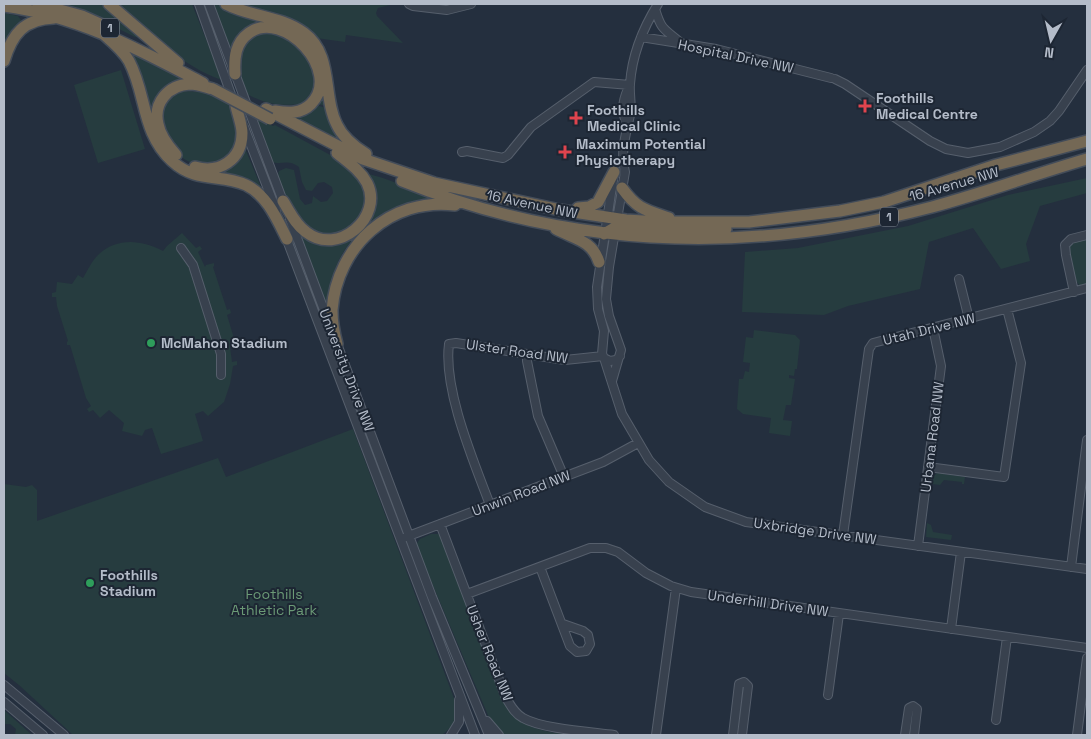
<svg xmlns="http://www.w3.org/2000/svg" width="1091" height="739" viewBox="0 0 1091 739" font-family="'Space Grotesk',sans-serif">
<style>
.green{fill:#263c3f}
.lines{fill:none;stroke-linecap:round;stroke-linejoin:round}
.minor-casing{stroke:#565f6c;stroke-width:10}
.highway-casing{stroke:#434c59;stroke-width:14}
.minor{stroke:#38414e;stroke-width:8}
.highway{stroke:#746855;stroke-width:11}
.highway-bridge-casing{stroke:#434c59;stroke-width:14;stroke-linecap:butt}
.highway-bridge{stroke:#746855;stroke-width:11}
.health-dot{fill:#e0444e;stroke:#1d2633;stroke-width:2}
.leisure-dot{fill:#2e9e5b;stroke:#1d2633;stroke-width:2}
.labels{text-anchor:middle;stroke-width:4;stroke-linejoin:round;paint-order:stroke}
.shield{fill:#1d2633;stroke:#878f9c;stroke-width:1}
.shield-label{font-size:12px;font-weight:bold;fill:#b4bcc9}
.street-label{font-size:14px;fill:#b4bcc9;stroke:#1d2633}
.poi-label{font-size:14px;font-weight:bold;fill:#b4bcc9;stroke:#1d2633;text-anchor:start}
.park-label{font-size:14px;fill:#6b9a76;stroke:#1d2633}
</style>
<rect width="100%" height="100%" fill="#242f3e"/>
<path class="green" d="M56,4H105L142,38L135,37L101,20Z
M112,4H192L222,80C186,69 141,28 112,4Z
M211,4H219L226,9C259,19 306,23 320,60C326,75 325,91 328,106L317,104C319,92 325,89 322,74C314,32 253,1 232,51H230Z
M236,4H394L378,8L376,13L377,16L403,43L346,35L345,42L316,38C298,15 263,11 236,4Z
M4,13L18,16L23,23L4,56Z
M257,32L281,33L311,59L317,89L303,104C281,106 267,105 247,94L240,75V50Z
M126,50L193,82L179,84L154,116L181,163L203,172L244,146L264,194L189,170L162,147Z
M121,70L145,149L98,163L74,85Z
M182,89L183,91L206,92L230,104L238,129V145L222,163C213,163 201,166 193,163C175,158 168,138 160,123L166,99Z
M316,105L326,108L344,143L286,115Z
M255,117L273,126L275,125L334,157L357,173L367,195L363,216L338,237L307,231C298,219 273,186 279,171L286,168L294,170L300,199L305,205L312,203L313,196L321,202L327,201L333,193L332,187L324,182L318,183L312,191L306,190L302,182L299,167C288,159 283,165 272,162Z
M365,173L383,178L442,200C398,201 358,221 338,262C332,276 331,292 327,307L295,227L323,243L367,221Z
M1087,178V193L1040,206L1026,244L1030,261L1001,269L973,228L929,242L920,289L848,306L824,315L742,312L745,252L798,248L908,226L1008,195Z
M182,233L196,248L200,246L202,249L198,252L205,267L206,265L214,263V266L213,267L227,310L230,309L231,313L227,315L236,345L230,347L232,362L237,361V365L233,366L230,384L224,402L208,416L203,411L195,414L203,441L161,454L152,428L145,430L142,436L122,431L124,423L109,410L100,418L93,410L89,412L87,409L91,406L86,398L70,345H67V342L68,341L57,306L56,297H52V293L56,292L57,282L72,284L78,275L83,278C88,270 91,262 98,255C117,237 142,240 163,251L167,246Z
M1087,238V284L1080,286L1076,281L1069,247L1073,242Z
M754,330L795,335L800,340L797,369H795L794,376L789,375V378L795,379L791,405H786L783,420L792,421L790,436L769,433L771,418L743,414L737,409L739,379H743L745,371L749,372L750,363L743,362L746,337L753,338Z
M353,429L455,701C458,719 456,723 442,735H73L19,685L4,673V484L26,487L32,485L37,490V521L218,458L226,477Z
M937,473L965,477L964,484H962V482L944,480L940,485L932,484L934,476Z
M927,523L931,525L933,532L952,535L951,540L926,537Z
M431,534H438L440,536L502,700C521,730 541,731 574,735H504L490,720L417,548V543L420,539Z
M4,710L32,735H15L16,729L10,724H4Z"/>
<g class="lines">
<defs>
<path id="minor" d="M199,4L233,100
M209,4L284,204
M409,4L413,6L447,10L471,4
M655,9C662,32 664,28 681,43
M641,37L716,49L831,78
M835,79L845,84L930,141L946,149L968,153L1000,147L1034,132L1050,121L1059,111L1087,70
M626,123C621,109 623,98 630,85
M244,127L276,210
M462,152L467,151L503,158L508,155L531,127L594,82L630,85
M613,180L597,287L598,309L604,331L602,354L604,358L610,361L616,360L620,356
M290,219L330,326
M285,235L475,735
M181,248L193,265L221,354V375
M959,279L969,319
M1074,292L1066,255L1065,245L1071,239L1087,235
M336,341L432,597L489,735
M527,355V361L538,416L564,477
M604,358L622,414L649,460L669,482L705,507L746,522L1087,569
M612,381L621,350L609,316L606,299L609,267L625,172C620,152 626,134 630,115C632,104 629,94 630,84C632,55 643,28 658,4
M928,467L1004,477L1021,363L1007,309
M490,505C474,462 443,390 449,344L456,343L565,360L603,356
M440,524L506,698C511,706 515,714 523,718C542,729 592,732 614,735
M843,535L869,349L873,343L1087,288
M406,537L603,462L638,443
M918,546L941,366L933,328
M540,567L570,646L577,652L586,651L590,644L588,635L583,631L563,624
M1071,567L1087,440
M467,594L590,548H606L618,552L646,573L671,586L691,592L1087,648
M951,629L961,552
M4,685L64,735
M828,695L839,614
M4,702L43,735
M996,720L1007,637
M487,721L499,735
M451,735L459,722V700
M656,735L676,588
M733,735L739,684L744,682L748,686L742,735
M905,735L909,708L913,706L917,709L914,735
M1077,735L1087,658"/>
<path id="highway" d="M38,4L82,16L109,28
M109,4L178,63
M226,4C251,17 281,16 304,33C334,55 322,96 337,125C343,138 355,147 366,154
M4,6C78,16 138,49 203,83
M100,31C110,40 122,49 129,61C147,95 141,132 172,161C197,184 220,173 246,185C267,195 277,219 287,239
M4,61C12,34 24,19 54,18
M235,74C234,58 235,43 249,33C284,8 343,72 311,104C301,114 288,113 275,111
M266,109L363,159L434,183L560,210L626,220L660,222H749L840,211L884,202L996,165L1087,141
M176,155C168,146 160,136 158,124C153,103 168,85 190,84C198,84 205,87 213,89
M195,167C219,174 242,160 242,133C242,125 238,115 236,106
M402,181C574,250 753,254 932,207C984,193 1035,174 1087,159
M622,188C637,209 645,210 669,218
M283,201C290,212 295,224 306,232C338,257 384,217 367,183C360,170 348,162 337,153
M578,208L589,207L598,202L614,172
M556,229C574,239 592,240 599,262
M604,234L616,227L697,230L726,229
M337,344C334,333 332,321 332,310C337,246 390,197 455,205"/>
</defs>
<use href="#minor" class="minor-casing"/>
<use href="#highway" class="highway-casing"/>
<use href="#minor" class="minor"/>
<use href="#highway" class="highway"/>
<defs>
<path id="highway-bridge" d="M213,89L270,119"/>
</defs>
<use href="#highway-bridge" class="highway-bridge-casing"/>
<use href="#highway-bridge" class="highway-bridge"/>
</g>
<g class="health-dot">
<path d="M862.5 98.5h5v5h5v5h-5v5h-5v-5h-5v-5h5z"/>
<path d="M573.5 110.5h5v5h5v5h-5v5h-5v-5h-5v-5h5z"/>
<path d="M562.5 144.5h5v5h5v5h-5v5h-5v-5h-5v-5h5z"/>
</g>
<g class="leisure-dot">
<circle cx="151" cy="343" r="5"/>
<circle cx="90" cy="583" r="5"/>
</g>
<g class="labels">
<g class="shield">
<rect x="101" y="18.5" width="18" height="19" rx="4"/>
<rect x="880" y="207.5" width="18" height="19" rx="4"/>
</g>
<g class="shield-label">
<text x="110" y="32">1</text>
<text x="889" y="221">1</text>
</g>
<g class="street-label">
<text transform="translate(736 56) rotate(12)" y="5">Hospital Drive NW</text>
<text transform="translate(954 184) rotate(-16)" y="5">16 Avenue NW</text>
<text transform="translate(532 204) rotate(12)" y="5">16 Avenue NW</text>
<text transform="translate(929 329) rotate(-14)" y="5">Utah Drive NW</text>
<text transform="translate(517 351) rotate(8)" y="5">Ulster Road NW</text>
<text transform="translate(347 370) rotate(69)" y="5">University Drive NW</text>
<text transform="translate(932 437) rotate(-83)" y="5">Urbana Road NW</text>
<text transform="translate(521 493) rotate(-21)" y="5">Unwin Road NW</text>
<text transform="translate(815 531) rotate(8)" y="5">Uxbridge Drive NW</text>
<text transform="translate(768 603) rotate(8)" y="5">Underhill Drive NW</text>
<text transform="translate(490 653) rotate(68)" y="5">Usher Road NW</text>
</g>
<g class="poi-label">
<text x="876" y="103">Foothills<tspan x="876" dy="16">Medical Centre</tspan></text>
<text x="587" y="115">Foothills<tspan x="587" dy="16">Medical Clinic</tspan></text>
<text x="576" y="149">Maximum Potential<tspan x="576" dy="16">Physiotherapy</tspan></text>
<text x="161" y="348">McMahon Stadium</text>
<text x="100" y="580">Foothills<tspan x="100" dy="16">Stadium</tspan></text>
</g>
<g class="park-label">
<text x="274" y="599">Foothills<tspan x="274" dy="16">Athletic Park</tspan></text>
</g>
</g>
<rect width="1091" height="739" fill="none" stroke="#b4bcc9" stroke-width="10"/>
<g transform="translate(1051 40) rotate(188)" stroke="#1d2633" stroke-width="4" paint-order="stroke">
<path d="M0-4L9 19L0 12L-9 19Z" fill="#b4bcc9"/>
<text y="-8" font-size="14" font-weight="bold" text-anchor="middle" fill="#b4bcc9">N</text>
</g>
</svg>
